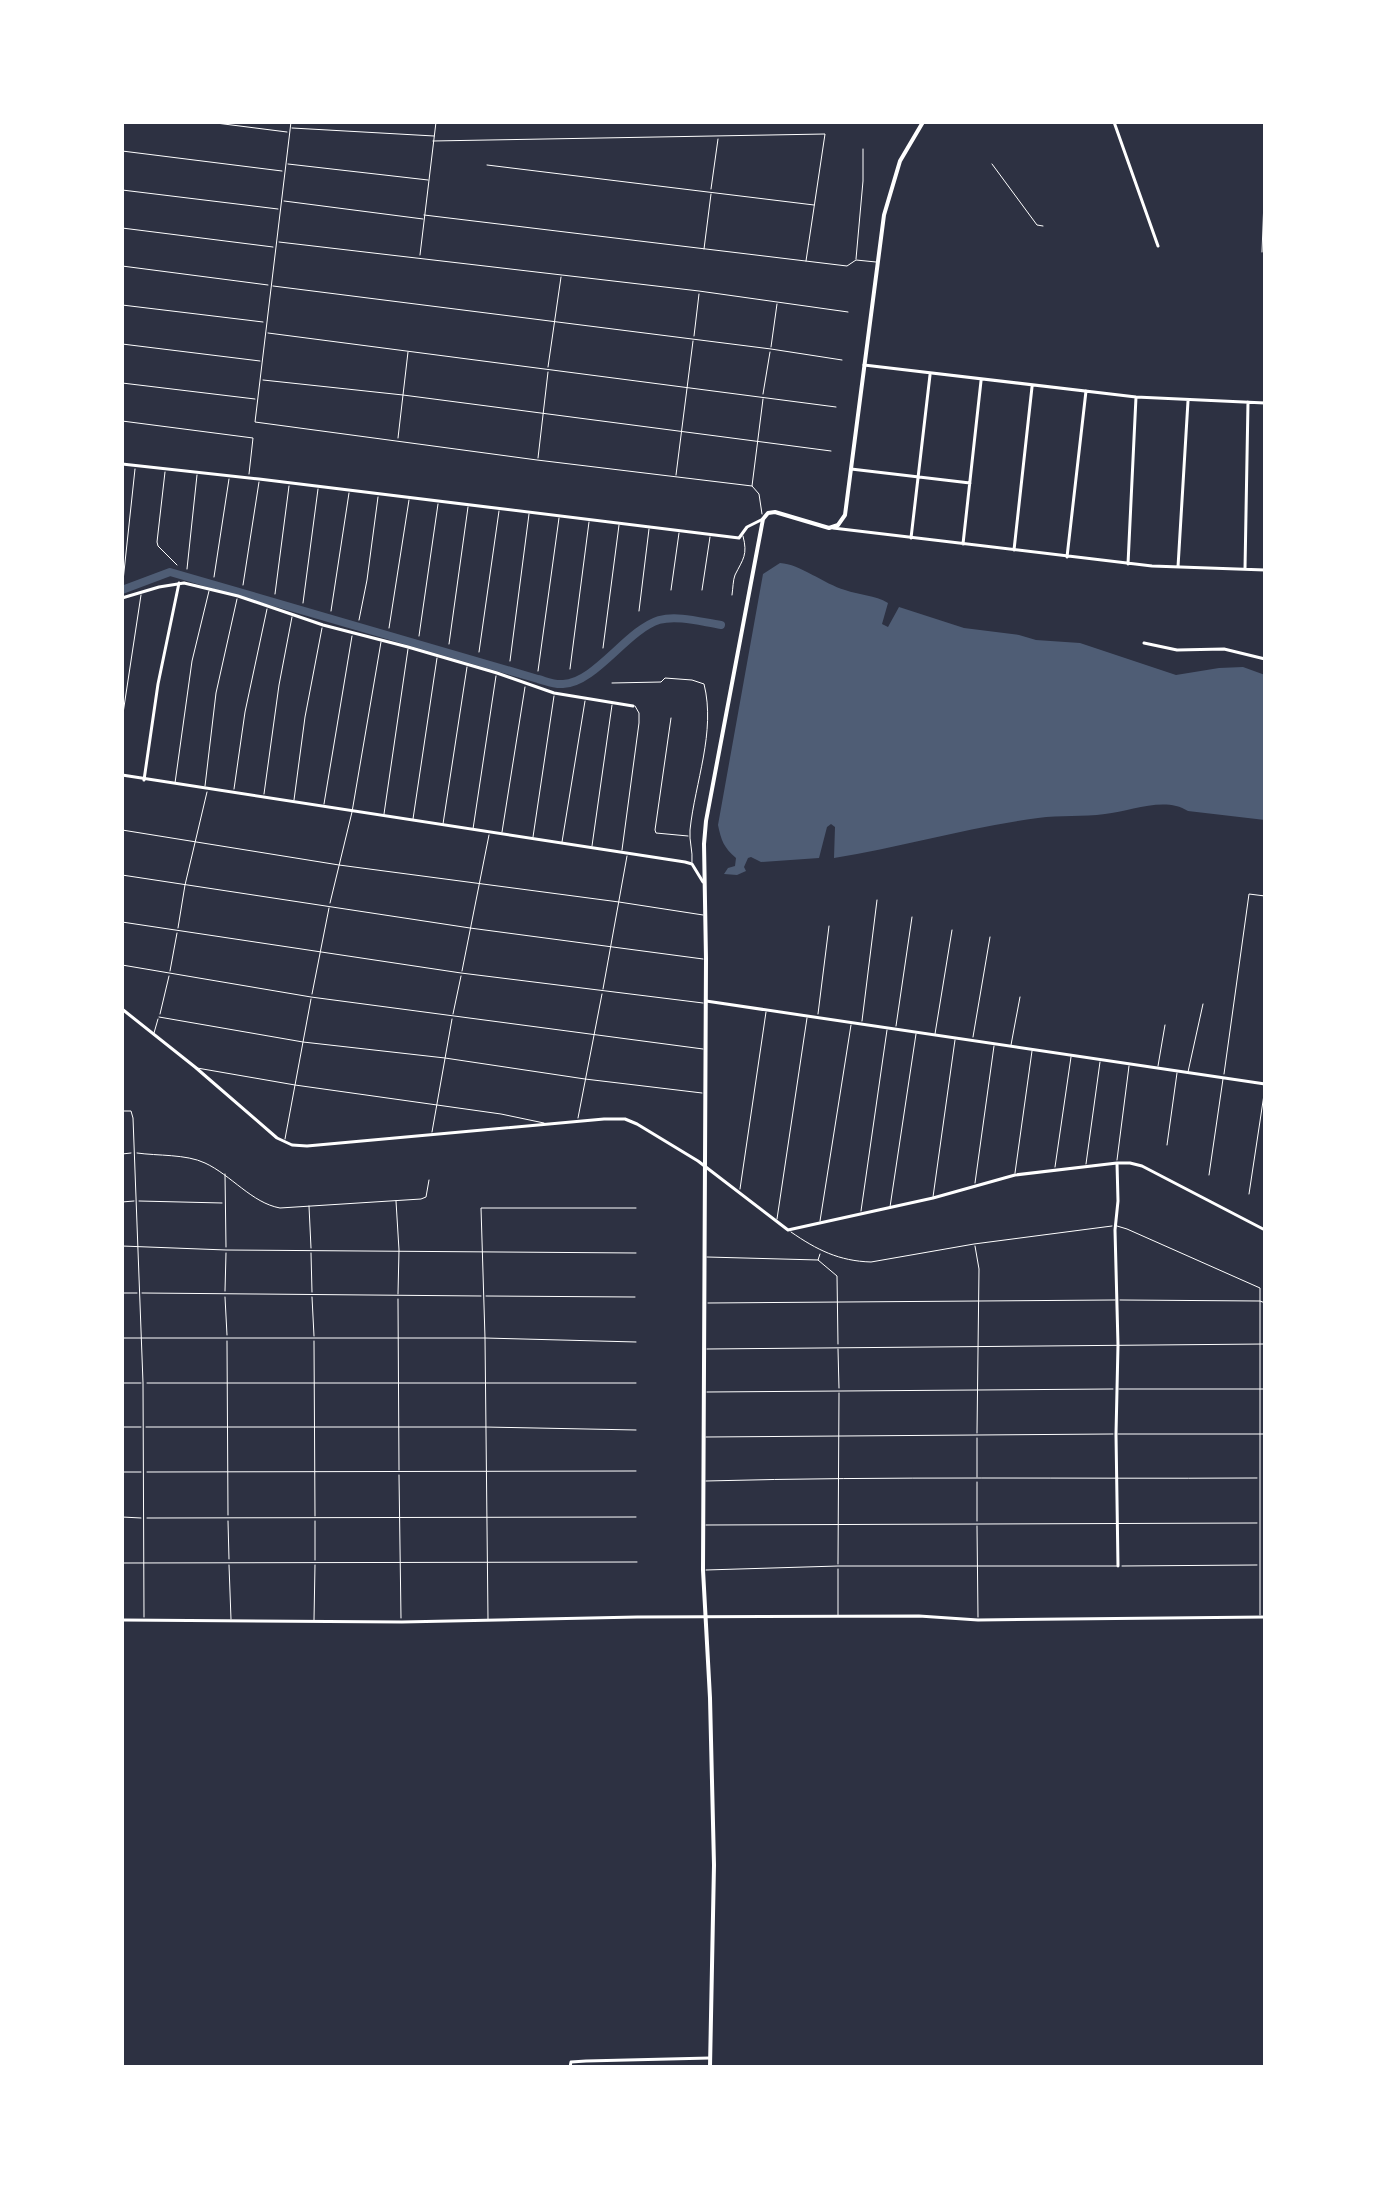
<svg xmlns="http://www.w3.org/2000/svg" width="1387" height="2189" viewBox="0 0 1387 2189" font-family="Georgia,serif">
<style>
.water{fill:#4f5d75}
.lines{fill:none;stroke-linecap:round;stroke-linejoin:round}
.river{stroke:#4f5d75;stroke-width:8}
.service{stroke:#fff;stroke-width:1}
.minor{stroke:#fff;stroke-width:3}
.tertiary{stroke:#fff;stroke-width:3}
.secondary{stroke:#fff;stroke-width:4}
</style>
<rect width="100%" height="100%" fill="#2d3142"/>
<path class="water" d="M780,563C800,564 824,584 845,590C859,595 875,595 888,603L882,624L888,627L899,607L964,628L1019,635L1036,640L1080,643L1176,675L1219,668L1243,667L1265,675V820L1188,811C1165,796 1131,811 1105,814C1083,817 1060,815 1038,818C969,827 902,847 834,858L835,827L831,824L827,827L819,858L761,862L751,857L748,858L744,867L746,871L737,875L724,874L728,868L735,866L736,858C724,848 721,840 718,825L763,574Z"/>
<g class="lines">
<path class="river" d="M122,590L170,572L538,679C546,681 554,685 563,684C595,683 627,630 659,620C678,615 701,622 721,625"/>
<path class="service" d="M208,122L287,132
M291,122L255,422L537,460L752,486
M292,128L434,136
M433,141L825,134L806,261
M122,151L282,171
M288,164L428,180
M992,164L1037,225L1043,226
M487,165L814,205
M711,189L718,139
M122,190L278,209
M284,201L423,219
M424,215L847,266L856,260L876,262
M122,228L273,247
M279,242L699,291L848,312
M704,249L711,194
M1262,252L1265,174
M420,255L436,122
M856,259L863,181V149
M122,266L268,285
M273,286L771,349L842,360
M122,305L263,322
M268,333L836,407
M694,336L699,294
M122,344L260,361
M771,347L777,304
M548,367L561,277
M263,380L403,395L831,451
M122,383L255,399
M763,394L770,352
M122,421L253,438L249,474
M398,438L408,352
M538,458L548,372
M165,472L157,542L158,546L177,565
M676,475L693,341
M762,514L759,494L752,486L763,399
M187,569L197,475
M214,577L229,479
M123,581L135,469
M243,585L259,482
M671,590L679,533
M702,590L710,537
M275,594L289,486
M732,595C733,588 733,580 735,575C743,559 748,555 743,536
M303,603L318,489
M331,611L349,493
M639,611L649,529
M359,620L367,580L378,497
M389,628L409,500
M419,636L438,504
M449,644L468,507
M603,648L619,525
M479,652L499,511
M510,661L529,514
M570,669L589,522
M538,671L559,518
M612,683L661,682L665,678L692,680L704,684C716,732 695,782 690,830C689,841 693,851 692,862
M671,718L655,830L656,833L688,836
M122,720L141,595
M175,783L192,661L209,591
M205,786L216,693L237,599
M234,789L245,712L267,609
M264,794L279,685L292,617
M294,800L305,717L322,628
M324,804L352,636
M384,814L408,649
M413,819L437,658
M443,824L467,667
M473,829L496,676
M122,830L339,865L619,902L703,915
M502,832L525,687
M533,837L554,696
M562,842L585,701
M592,846L612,705
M622,850L639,723V713L635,706
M122,875L470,928L703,959
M330,903L352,812L381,642
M122,922L461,973L703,1003
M178,928L185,885L207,792
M122,965L311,997L703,1049
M170,971L177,933
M462,971L489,835
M603,989L627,856
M312,994L329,908
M160,1014L169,976
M453,1014L461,976
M818,1014L829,926
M159,1017L303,1042L445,1058L585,1079L702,1093
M862,1021L877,900
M896,1026L912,917
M154,1033L158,1019
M935,1034L952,930
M973,1037L990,937
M1011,1045L1020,997
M1158,1066L1165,1025
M197,1068L295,1085L501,1114L544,1123
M1188,1072L1203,1004
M1224,1074L1249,894L1265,896
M122,1111H131L133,1118L143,1383L144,1617
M578,1118L602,994
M432,1132L452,1019
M285,1139L311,999
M1167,1145L1177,1073
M137,1153C158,1156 186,1154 205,1163C231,1175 252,1203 280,1208L421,1199L426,1197L429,1180
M122,1154L131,1153
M1117,1160L1129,1066
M1086,1164L1100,1062
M1055,1167L1071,1057
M1015,1173L1032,1051
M225,1174L226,1247
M1209,1175L1223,1079
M975,1183L994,1046
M740,1189L766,1012
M1249,1194L1265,1088
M933,1197L955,1040
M139,1201L222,1203
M396,1201L399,1250L398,1294
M122,1202L134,1201
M309,1206L311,1248
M890,1207L916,1034
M861,1211L887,1030
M777,1219L807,1018
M820,1221L851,1025
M1117,1226L1127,1229L1260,1288V1615
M791,1232C817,1250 839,1261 871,1262L974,1244L1112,1226
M122,1246L226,1250L636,1253
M975,1246L979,1269L977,1433
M311,1253L312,1292
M820,1254L818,1260L837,1276L838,1344
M707,1257L818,1260
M225,1291L226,1253
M122,1293H137
M142,1293L481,1296
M486,1296L635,1297
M225,1297L227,1335
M312,1297L314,1336
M398,1299L399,1470
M1120,1300L1260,1301L1265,1303
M708,1303L1115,1300
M122,1338H485L636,1342
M227,1341L228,1515
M314,1341L315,1516
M707,1349L1265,1344
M838,1349L839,1388
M122,1383H141
M147,1383H636
M1119,1389H1265
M707,1392L1113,1389
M122,1427H141
M146,1427H485L636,1430
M1118,1434H1265
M706,1437L1113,1434
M977,1438V1477
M122,1472H141
M147,1472L636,1471
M399,1475L401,1618
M706,1481C889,1476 1073,1479 1257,1478
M977,1482V1521
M122,1517L141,1518
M147,1518L636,1517
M228,1521L229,1559
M315,1521V1560
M706,1525L1257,1523
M977,1526L978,1617
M122,1563L637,1562
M838,1564L839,1393
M229,1565L231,1619
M1122,1566L1257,1565
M838,1569V1616
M706,1570L838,1566H1117
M488,1619L485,1338L481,1208H636
M314,1620L315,1565"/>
<path class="minor" d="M1114,122L1158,246
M864,365L1136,397L1265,403
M122,464L259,479L739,538L747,527L763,519
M851,469L970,483
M833,528L1152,566L1265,570
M911,538L930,375
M963,544L981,381
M1014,550L1032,387
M1067,557L1086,391
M1128,564L1136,397
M1178,567L1188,401
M1245,569L1248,402
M122,598L159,587L184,583L238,596L323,625L408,647L497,673L554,693L633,706
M1144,643L1177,650L1224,649L1265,659
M122,775L685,862L692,864L703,882
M144,780L158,684L179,583
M706,1001L1265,1084
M122,1009L195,1067L277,1138L292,1145L307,1146L604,1119H625L637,1124L698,1161L788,1230L933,1198L1015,1175L1117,1163H1130L1142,1166L1265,1230
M1117,1163L1118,1201L1115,1230L1118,1345L1116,1434L1118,1566
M570,2067L571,2062L586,2061L710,2058"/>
<path class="tertiary" d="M122,1620L402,1622L637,1617L919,1616L978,1620L1265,1617"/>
<path class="secondary" d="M710,2067L714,1865L710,1698L703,1570L706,959L704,844L706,821L763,519L768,513L775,512L829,528L838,525L845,515L884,215L900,161L923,122"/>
</g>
<rect width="1387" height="2189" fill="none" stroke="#ffffff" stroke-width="248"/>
</svg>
